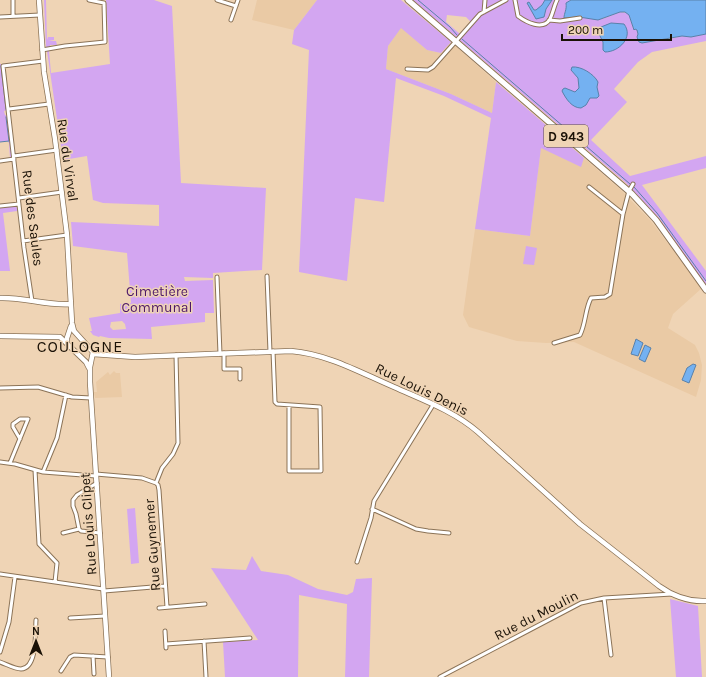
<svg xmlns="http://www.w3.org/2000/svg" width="706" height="677" viewBox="0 0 706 677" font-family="Karla,sans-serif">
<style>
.built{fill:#eacaa5}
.green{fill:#d3a6f1;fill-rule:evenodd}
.water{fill:#74b1f1;stroke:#5981aa}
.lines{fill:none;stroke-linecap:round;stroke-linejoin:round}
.stream{stroke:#5981aa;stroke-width:1}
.street-casing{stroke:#8b7357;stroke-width:5}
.secondary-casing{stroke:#8b7357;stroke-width:6}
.primary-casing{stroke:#8b7357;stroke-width:7}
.street{stroke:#fff;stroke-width:3}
.secondary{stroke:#fff;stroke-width:4.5}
.primary{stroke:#fff;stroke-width:5}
.labels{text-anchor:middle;stroke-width:3;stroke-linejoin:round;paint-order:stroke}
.shield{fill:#efd4b5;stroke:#5a4c3a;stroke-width:1}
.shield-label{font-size:13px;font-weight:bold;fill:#1a1106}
.street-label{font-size:14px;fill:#1a1106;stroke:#efd4b5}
.park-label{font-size:14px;fill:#4c1668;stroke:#efd4b5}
.quarter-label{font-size:16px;letter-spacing:1px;fill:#1a1106;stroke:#efd4b5}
</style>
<rect width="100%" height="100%" fill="#efd4b5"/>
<path class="built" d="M257,0H317L294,30L252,20Z
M401,27L427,50L441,53L451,42L496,82L492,113L451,94L386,69L388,46Z
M541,147L580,166L584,158L622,191L650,220L702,288L673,314L668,328L695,345L699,353L702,365L701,380L696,397L574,342L546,343L517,341L469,327L463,315L475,229L530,236Z
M114,371L116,373H120L122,397L95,398L94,392H97L96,382L108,372L110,375Z"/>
<path class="green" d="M44,0H46L47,40L48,37H54V40L48,41H56L57,45H50V47L46,48Z
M106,0H154L172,6L181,183L266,188L262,270L213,273V278L184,277L185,281L213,280L214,313H205V322L151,327L152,339L109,338L100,336L99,337L93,335L90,331H92L89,318L120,313V304L131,303L127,253L73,246L71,222L159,226V205L103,203L93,200L87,156L63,160L47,51H49L51,73L110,64ZM122,321L125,324L126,329L113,330L110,327L111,322Z
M317,0H401L451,42L441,53L427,50L401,28L388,46L386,69L451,94L492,113L496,82L584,158L581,167L541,148L530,236L475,229L491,118L444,96L396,78L384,202L355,198L347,281L299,272L309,50L292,44L294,30Z
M413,0H545L542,5L536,11L534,10L529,2L527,3L535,17H544L546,9L552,0H571L569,1L567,5V8L564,15L565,18L579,17L602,19L620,12L627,13L629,15L633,28L637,30L638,34L665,40L682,36L691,37L706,34V41L652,52L638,62L614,89L627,102L591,140L630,176L706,156V168L642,185L706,271V285L659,218L626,183ZM447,15L466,17L471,22L460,34L446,22Z
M0,64H1L7,110L4,111L5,115L8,116L12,155L10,158L9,143L7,141L0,142Z
M15,206L17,208V211L3,213L10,271H0V207Z
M526,246L537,248L534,265L523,264Z
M135,508L139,563L131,564L127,509Z
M252,556L261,571L288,575L318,589L347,595L353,592L356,579L372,578L369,677H345L347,604L299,595L298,677H225L223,642L258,640L211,568L246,570Z
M670,599L698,606L702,677H676Z"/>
<path class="water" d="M545,0H552L546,9L544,17L536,19L527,3L529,2L534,10H536L542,5Z
M571,0H706V34L691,37L682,36L642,43L639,42L637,37L638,34L637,30L635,29L634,30L629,15L625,12H620L598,20L579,17L564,18C564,13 567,10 566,3Z
M611,23L624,24C634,37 619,52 605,52L603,50V42L597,30L601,27Z
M572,67C581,66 594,74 598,82L597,87L599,96L597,98H590L586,105L581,108C572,108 566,99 562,91L563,89L565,88L575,92L579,88L578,78L571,70Z
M636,339L643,343L638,356L631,354Z
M645,345L651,348L645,362L639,359Z
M693,364L696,365L689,383L682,380L687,368Z"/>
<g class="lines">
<path class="stream" d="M418,0L450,27L457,35
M462,39L630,184
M1,66L6,109
M0,142L9,141L6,117
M634,187L657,213L706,281"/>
<defs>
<path id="street" d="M13,0V16
M217,0L236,6
M515,0L518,16C526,22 543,31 550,19C553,13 554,6 557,0
M484,12L485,0
M0,17L40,15
M231,20L238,0
M549,20L560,21L580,18
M42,50L65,46L105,42L104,3L89,0
M407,69L428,70L433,67L480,14L506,0
M9,109L49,104
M14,156L57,150
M0,161L14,159
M589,187L623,214L629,191L633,184
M19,198L62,192
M0,206L19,204
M23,241L67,235
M267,276L270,352
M217,277L220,354
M32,301L24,248L3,66L43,61
M554,343L580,335C586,323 585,309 591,298L605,297L610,294L623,214
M273,351L275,402L277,404L320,407L321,471H289V405
M224,353V369H240V379
M0,388L38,387L72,397L91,398
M0,462L15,464L43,472L96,476
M10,463L28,419H20L13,424V427L20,439
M35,470L39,544L57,563L55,582
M43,472L57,438L66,395
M96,474L142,478L156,483
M156,483L162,468L173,454L178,443L176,355
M156,483L158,485L159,490L167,607
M372,509L416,529L428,531L449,533
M79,529L76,514L73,506V500L77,495L97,483
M63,533L79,529L81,531L100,533
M357,562L371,518L374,501L433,405
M0,574L103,589
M104,591L165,586
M604,598L611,655
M159,608L205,604
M70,618L105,616
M165,631L166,648
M204,641L206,677
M166,644L250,638
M0,652L9,622L15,577
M93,656L94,674
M0,662C6,664 15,669 21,669C38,668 35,631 36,620
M61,671L70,657L74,655L108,657
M440,677L581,603L604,598L672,594"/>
<path id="secondary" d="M39,0L44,72L55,139L67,235L72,323L74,331L93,352L90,367V382L109,677
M0,298C24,297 46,306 71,304
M0,336L60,337L86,362L89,368
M67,342V338L71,326
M93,354L135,357L291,351C328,354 361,373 394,387C423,400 454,411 478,432L580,524L659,586C673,596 688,602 706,601"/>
<path id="primary" d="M408,0L632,194L656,220L706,290"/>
</defs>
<use href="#street" class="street-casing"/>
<use href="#secondary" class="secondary-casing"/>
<use href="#primary" class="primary-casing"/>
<use href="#street" class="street"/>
<use href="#secondary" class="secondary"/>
<use href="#primary" class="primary"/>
</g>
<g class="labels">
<rect class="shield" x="544" y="125" width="44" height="22" rx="3"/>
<g class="shield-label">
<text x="566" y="141">D 943</text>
</g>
<g class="street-label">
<text transform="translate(68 160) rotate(82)" y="5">Rue du Virval</text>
<text transform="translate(33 218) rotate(83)" y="5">Rue des Saules</text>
<text transform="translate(422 389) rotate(26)" y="5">Rue Louis Denis</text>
<text transform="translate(88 524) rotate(-94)" y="5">Rue Louis Clipet</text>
<text transform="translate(152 545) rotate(-94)" y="5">Rue Guynemer</text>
<text transform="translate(536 615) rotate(-27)" y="5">Rue du Moulin</text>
</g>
<g class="park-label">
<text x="157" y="296">Cimetière<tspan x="157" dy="16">Communal</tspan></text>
</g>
<g class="quarter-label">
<text x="80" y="352">COULOGNE</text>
</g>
</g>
<g transform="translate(36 641)" stroke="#efd4b5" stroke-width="3" paint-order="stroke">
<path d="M0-3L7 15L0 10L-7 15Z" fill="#1a1106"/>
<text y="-6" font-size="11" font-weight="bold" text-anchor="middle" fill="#1a1106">N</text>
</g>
<path d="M562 34v6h109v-6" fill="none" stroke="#1a1106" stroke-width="2"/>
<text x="568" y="34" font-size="12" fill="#1a1106" stroke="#efd4b5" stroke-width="3" paint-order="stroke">200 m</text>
</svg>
